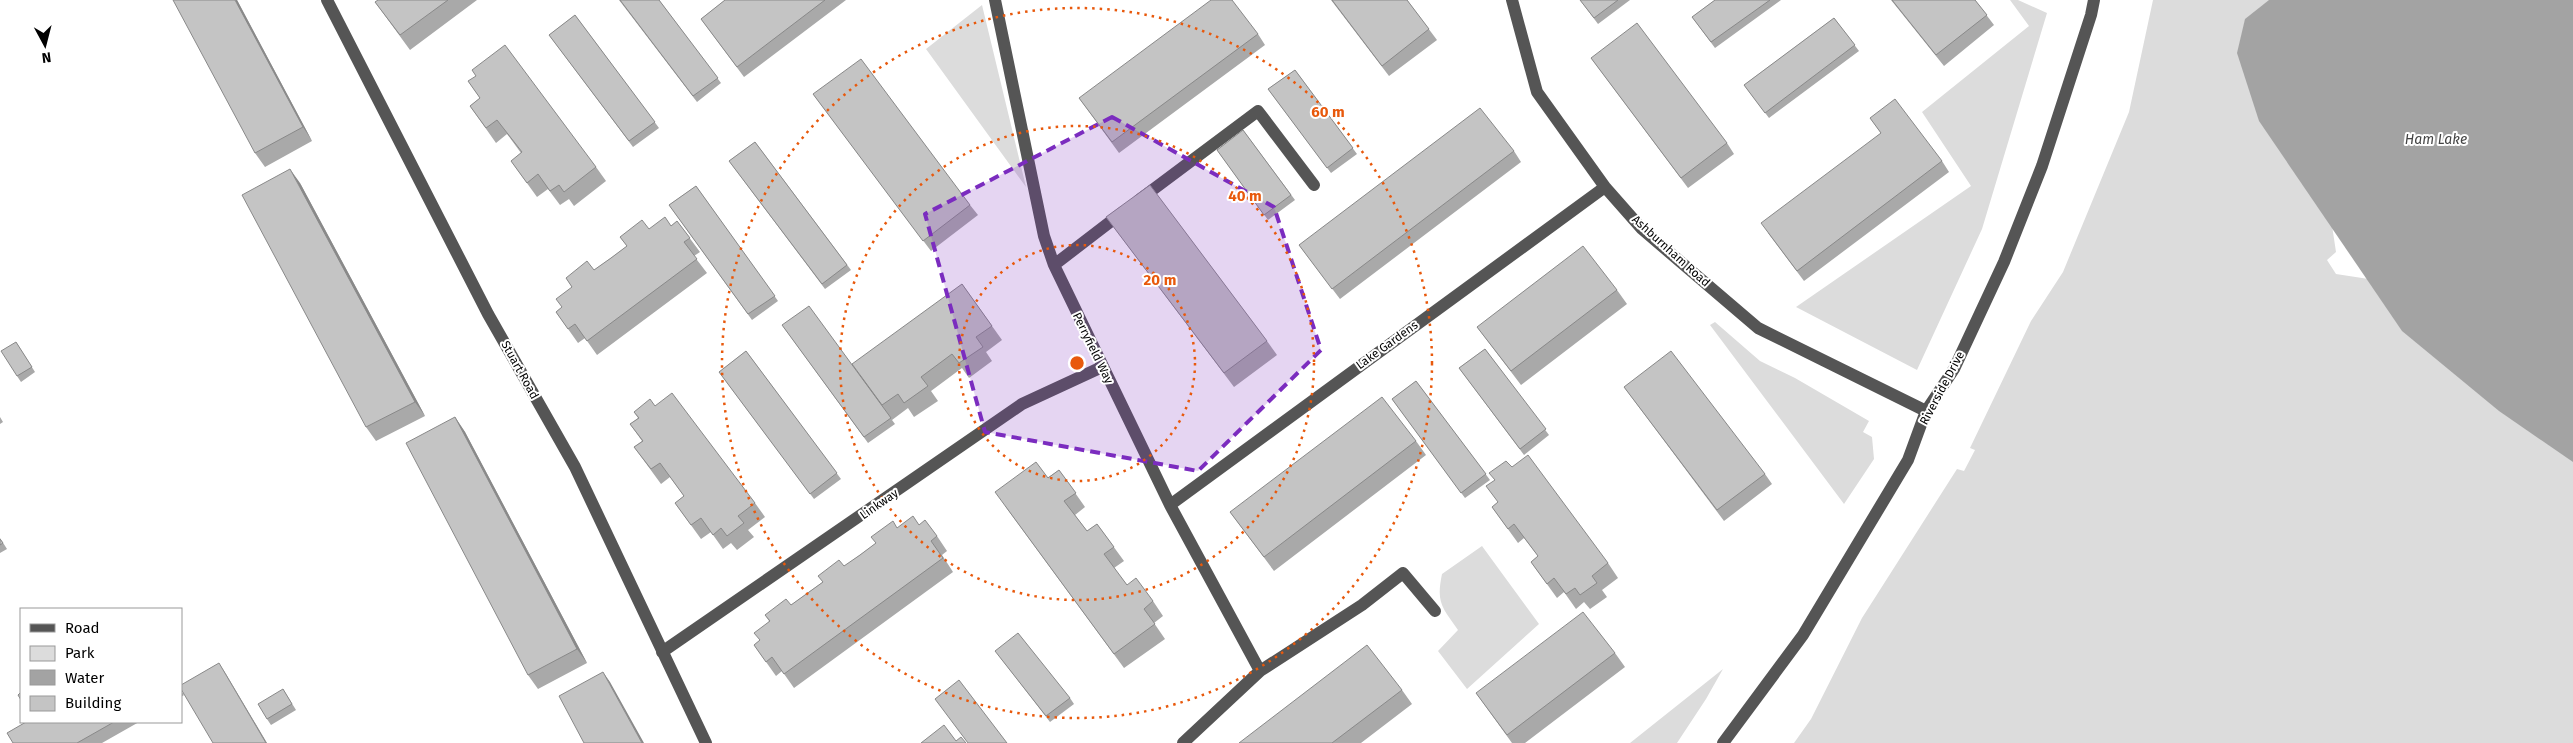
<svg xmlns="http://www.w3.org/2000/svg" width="2573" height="743" viewBox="0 0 2573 743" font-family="'Fira Sans',sans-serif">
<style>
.green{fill:#dcdcdc}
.water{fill:#a3a3a3}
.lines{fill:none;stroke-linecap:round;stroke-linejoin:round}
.minor{stroke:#555;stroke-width:12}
.wall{fill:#a9a9a9}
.shaded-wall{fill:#898989}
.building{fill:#c4c4c4;stroke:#898989}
.marked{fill:#7b2cbf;fill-opacity:0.2;stroke:#7b2cbf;stroke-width:4;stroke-dasharray:10 6;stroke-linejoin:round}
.ring{fill:none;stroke:#e8590c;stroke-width:2.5;stroke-dasharray:2.5 5}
.labels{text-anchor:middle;stroke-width:4;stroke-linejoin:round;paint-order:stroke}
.street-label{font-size:12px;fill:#000;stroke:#fff}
.water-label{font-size:14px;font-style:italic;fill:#444;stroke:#fff}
.centre{fill:#e8590c;stroke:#fff;stroke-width:2.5}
.ring-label{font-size:15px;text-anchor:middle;font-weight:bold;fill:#e8590c;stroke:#fff;stroke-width:4;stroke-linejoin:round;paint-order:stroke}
</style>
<rect width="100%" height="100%" fill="#fff"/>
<path class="green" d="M2010,0H2018L2047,13L1982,229L1917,370L1796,307L1971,186L1922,112L2029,26Z
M2153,0H2298L2336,252L2327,260L2336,274L2388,282L2573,428V743H1794L1811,719L1862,618L1957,469L1964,471L1975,450L1970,448L2031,321L2063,272L2129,112Z
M982,5L1026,187L926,49Z
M1715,322L1760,361L1795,378L1869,421L1863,432L1872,437L1874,459L1844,504L1710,325Z
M1482,546L1539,624L1467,689L1438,651L1458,630C1442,607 1436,603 1442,574Z
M1723,669L1706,699L1677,743H1630Z"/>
<path class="water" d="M2269,0H2573V462L2499,411L2402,331L2259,121L2237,53L2245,19Z"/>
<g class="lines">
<path class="minor" d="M327,0L488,314L575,467L706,743
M995,0L1044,236L1054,265L1170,505L1260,671
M1512,0L1537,92L1605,187L1642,229L1758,328L1926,411
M1139,200L1258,111L1314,185
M1054,265L1123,212
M1170,505L1605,187
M662,652L1022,404L1102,367
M1183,743L1260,671L1362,605L1403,573L1435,611
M1723,743L1803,635L1908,460L1926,411L1954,369L2004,262L2042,166L2091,15L2094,0"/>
</g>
<path class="wall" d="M237,0L312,141L265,167L255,153Z
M378,0H477L410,50L375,2Z
M619,0H659L721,83L697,102Z
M725,0H846L744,77L701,19Z
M1331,0H1407L1437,40L1389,76Z
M1580,0H1630L1598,24Z
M1715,0H1781L1715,48L1692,17Z
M1891,0H1975L1994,25L1944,66Z
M575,15L659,128L633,147L549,35Z
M1834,18L1859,51L1769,118L1744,85Z
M1258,34L1265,45L1119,153L1079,98Z
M1591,58L1727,143L1734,154L1688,188Z
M1295,70L1357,154L1331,173L1268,89Z
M468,81L596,167L606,181L574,206L569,199L560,205L548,189L537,197L511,161L521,153L507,134L496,143L470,106L480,98Z
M813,94L970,205L978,215L931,251Z
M1870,118L1942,161L1949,172L1804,281L1768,233L1881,133Z
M1243,130L1295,200L1268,220L1217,150Z
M755,142L851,270L825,289L729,161Z
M1514,151L1521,162L1340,299L1299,245Z
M300,183L425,416L376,441L366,427Z
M696,186L778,301L752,320L669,205Z
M1106,217L1267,341L1277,355L1234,387Z
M677,221L700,252L694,256L707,273L597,355L585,338L578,343L556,312L562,307L572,287L566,278L594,270L611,258L627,246L620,237L649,229L671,226Z
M962,284L1002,340L986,352L992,361L969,378L962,368L931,391L938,401L914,417L908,408L892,420L895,424L868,443L782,325L859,375Z
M1617,290L1627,304L1521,385L1477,327Z
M16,342L35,372L21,382L17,376Z
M1485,349L1549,435L1524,455L1459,368Z
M746,351L841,479L814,499L719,372Z
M1416,381L1490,480L1465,498L1392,399Z
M1624,387L1765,474L1772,484L1724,521Z
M655,406L755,503L765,517L748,530L754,537L737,550L731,543L723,549L711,532L701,539L675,503L684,496L670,477L661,484L634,447L642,441L630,424L638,418L634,412Z
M0,417L3,422L0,424Z
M455,417L465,432L587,663L538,689L528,675Z
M1416,441L1426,455L1274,571L1230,512Z
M1512,467L1608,563L1618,578L1602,590L1607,597L1590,609L1584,602L1576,609L1564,592L1557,598L1531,562L1538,556L1524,538L1518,543L1492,507L1498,502Z
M1059,470L1085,507L1075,515L1087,531L1097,524L1124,561L1114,568L1127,585L1153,601L1163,616L1154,623L1165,639L1124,668L1005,506Z
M919,525L937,536L947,551L942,555L953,572L794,688L782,671L776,676L754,645L759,641L769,621L765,615L791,605L897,528Z
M0,538L7,549L0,553Z
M1615,653L1625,667L1525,743H1512L1476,693Z
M999,656L1070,698L1074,704L1050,722Z
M283,689L296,710L271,725L267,719Z
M1402,690L1412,704L1361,743H1239Z
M181,691L184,695L181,697Z
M26,722H139L102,743H13Z"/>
<path class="shaded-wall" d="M235,0H237L312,141L303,127Z
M290,169L300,183L425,416L415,402Z
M455,417L465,432L587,663L577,649Z
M219,663L226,674L267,743H266Z
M603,672L610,682L644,743H642Z"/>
<path class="building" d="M173,0H235L303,127L255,153Z
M378,0H448L400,35L375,2Z
M620,0H659L718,78L693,96Z
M725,0H825L737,67L701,19Z
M1211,0H1232L1258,34L1112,142L1079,98Z
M1332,0H1407L1429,29L1382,66Z
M1580,0H1618L1594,18Z
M1715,0H1770L1711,42L1692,17Z
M1892,0H1975L1987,15L1936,55Z
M575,15L655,122L629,141L549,35Z
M1834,18L1855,45L1765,113L1744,85Z
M1637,23L1727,143L1681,178L1591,58Z
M505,45L596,167L564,192L559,185L550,191L538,174L527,183L511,161L522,152L497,120L486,128L470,106L480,98L468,81L476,76L472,70Z
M861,59L970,205L923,241L813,94Z
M1295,70L1353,148L1327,168L1268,89Z
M1895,99L1942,161L1797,271L1761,223L1881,133L1870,118Z
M1480,108L1514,151L1332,289L1299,245Z
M1243,130L1291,195L1264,215L1217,150Z
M755,142L847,265L822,284L729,161Z
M290,169L415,402L366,427L242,195Z
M1150,185L1267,341L1224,373L1106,217Z
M696,186L775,296L748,314L669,205Z
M665,217L671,226L677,221L690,238L684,242L697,259L587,341L575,324L568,329L556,312L562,307L556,299L572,287L566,278L587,261L594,270L611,258L627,246L620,237L642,220L649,229Z
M1583,246L1617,290L1511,371L1477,327Z
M962,284L992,326L976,337L983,347L959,363L952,354L921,377L928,386L904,403L898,394L882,405L852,364Z
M809,306L891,418L864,437L782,325Z
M16,342L32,367L17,376L1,351Z
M1485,349L1546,429L1520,449L1459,368Z
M746,351L837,473L810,494L719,372Z
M1671,351L1765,474L1717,510L1624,387Z
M1416,381L1486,474L1461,493L1392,399Z
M672,393L755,503L738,516L744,523L727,536L721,528L713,535L701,518L691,525L675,503L684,496L660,463L651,469L634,447L643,441L630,424L639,418L634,412L650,399L655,406Z
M1382,397L1416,441L1264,557L1230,512Z
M455,417L577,649L528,675L406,443Z
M1528,455L1608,563L1592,576L1597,583L1580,595L1575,588L1566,594L1554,578L1547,584L1531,562L1538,556L1514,524L1508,529L1492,507L1498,502L1486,486L1495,480L1489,473L1506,461L1512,467Z
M1036,462L1048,478L1059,470L1076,493L1064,501L1087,531L1097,524L1114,547L1104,554L1127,585L1136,578L1153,601L1144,609L1155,624L1114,654L995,492Z
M913,516L919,525L925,520L937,536L931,541L943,558L784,674L772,657L766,662L754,645L760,640L754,633L770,621L765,615L786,599L791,605L823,582L818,576L839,560L844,566L860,555L876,543L871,537L893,521L897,528Z
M0,539L3,543L0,545Z
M1583,612L1615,653L1507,735L1476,693Z
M1018,633L1070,698L1046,716L995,651Z
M1367,645L1402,690L1332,743H1239Z
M219,663L266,743H213L181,689V685Z
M603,672L642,743H584L559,696Z
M959,680L1007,743H968L935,699Z
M283,689L292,704L267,719L258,704Z
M21,692V700L18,695Z
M26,722H114L77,743H13L7,733Z
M944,725L956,741L961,737L966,743H921Z"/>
<path class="marked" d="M1112,117L1274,207L1321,350L1198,471L985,432L925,214Z"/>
<g class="ring">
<circle cx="1077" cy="363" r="118"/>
<circle cx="1077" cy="363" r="237"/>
<circle cx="1077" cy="363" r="355"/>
</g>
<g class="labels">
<g class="street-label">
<text transform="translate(1671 251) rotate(42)" y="4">Ashburnham Road</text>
<text transform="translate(1387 345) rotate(-36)" y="4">Lake Gardens</text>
<text transform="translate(1093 348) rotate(64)" y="4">Perryfield Way</text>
<text transform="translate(520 370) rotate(61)" y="4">Stuart Road</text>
<text transform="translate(1942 388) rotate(-62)" y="4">Riverside Drive</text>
<text transform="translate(879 504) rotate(-35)" y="4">Linkway</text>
</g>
<g class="water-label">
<text x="2436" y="144">Ham Lake</text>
</g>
</g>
<circle cx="1077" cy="363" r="8" class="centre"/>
<g class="ring-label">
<text x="1328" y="117">60 m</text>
<text x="1245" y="201">40 m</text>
<text x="1160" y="285">20 m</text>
</g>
<rect x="20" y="608" width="162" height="115" fill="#ffffff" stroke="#999999"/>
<rect x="30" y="624" width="25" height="8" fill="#555555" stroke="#999999"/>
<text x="65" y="633" font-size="15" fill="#000000">Road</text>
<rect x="30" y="646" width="25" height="15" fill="#dcdcdc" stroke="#999999"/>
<text x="65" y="658" font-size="15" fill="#000000">Park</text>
<rect x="30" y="670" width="25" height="15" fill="#a3a3a3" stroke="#999999"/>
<text x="65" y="683" font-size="15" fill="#000000">Water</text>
<rect x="30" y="696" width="25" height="15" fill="#c4c4c4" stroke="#999999"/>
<text x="65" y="708" font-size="15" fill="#000000">Building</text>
<g transform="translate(45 45) rotate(173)" stroke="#ffffff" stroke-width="4" paint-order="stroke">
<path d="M0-4L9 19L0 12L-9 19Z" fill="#000000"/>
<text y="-8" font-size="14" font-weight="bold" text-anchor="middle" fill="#000000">N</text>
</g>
</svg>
